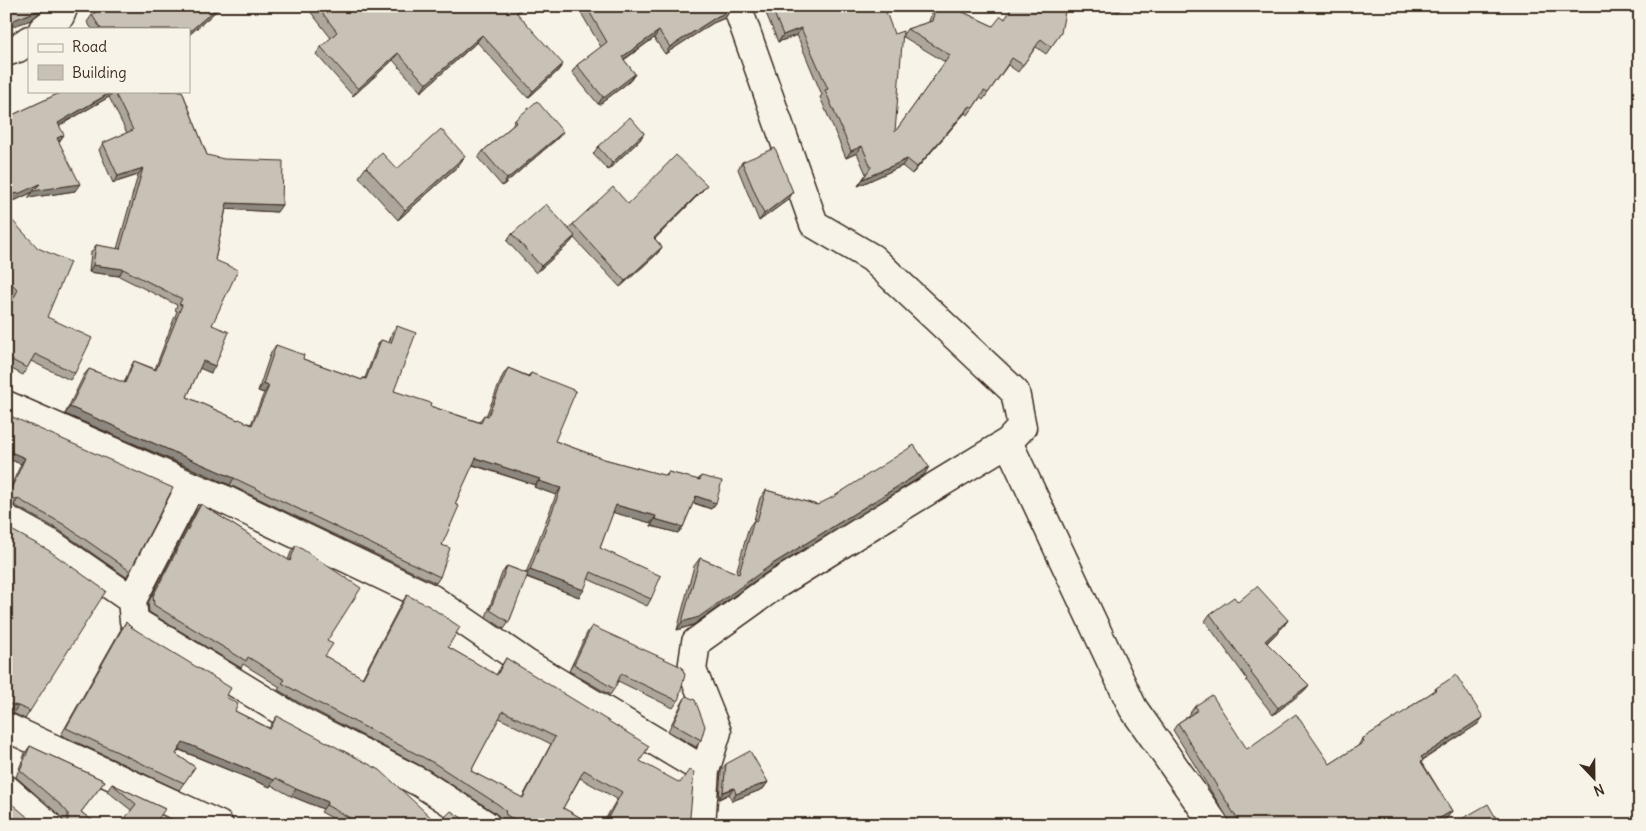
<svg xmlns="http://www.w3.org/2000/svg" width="1646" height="831" viewBox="0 0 1646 831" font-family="Delius,sans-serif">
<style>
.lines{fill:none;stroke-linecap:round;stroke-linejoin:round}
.minor-casing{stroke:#3b2a1e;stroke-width:31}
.minor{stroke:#f7f3e8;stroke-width:28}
.wall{fill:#aca69d;stroke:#3b2a1e;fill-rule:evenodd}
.shaded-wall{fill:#8c877f;stroke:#3b2a1e}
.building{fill:#c8c1b6;stroke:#3b2a1e;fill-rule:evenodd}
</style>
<rect width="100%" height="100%" fill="#f7f3e8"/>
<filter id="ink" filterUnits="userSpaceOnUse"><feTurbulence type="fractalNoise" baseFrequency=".02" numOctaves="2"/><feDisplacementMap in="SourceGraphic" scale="10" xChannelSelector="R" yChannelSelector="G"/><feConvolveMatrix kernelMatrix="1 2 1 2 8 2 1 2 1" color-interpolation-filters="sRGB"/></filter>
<g filter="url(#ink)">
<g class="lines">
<defs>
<path id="minor" d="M43,29L60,16L64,6
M6,52L18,48L29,40
M6,405L191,486L223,499L432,599L527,664L705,771
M1008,442L1133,708L1215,825
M6,519L51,544L132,600L134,621L290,716L421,783L486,825
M132,600L191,486
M6,727L219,825
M6,789L48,825
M701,825L705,771L717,732L692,670L696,642L774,586L878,521L1008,442L1022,427L1015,392L872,258L814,224L737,6"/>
</defs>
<use href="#minor" class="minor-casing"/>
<use href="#minor" class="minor"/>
</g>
<path class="wall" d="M222,6L189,35V29H92L87,22L92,15Z
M306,6H387L388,7L389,6H525L517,13L558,71L528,98L477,42L421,92L393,60L353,96L316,54L321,47L331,38Z
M577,6H728L730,11L725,18L713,23L665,54L654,38L624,60L635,74L630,81L600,104H598L572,72L577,65L601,47Z
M763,6H884L895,132L945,62L902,36L907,29L929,22L933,6H950L993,26L1004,18L1061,33L1046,54L1036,47L1018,72L1008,65L983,100L980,98L968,115L965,113L912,174L902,166L858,186L866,174L857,153L846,158L820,97L822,95L797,35L778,42Z
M64,91H182L207,155L277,212L226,209L215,260L212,325L211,373L200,368L187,397L238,420L251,424L264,393L258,391L271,352L276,345L303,359L362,380L363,378H365L377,346L381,340L389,343L392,332L397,326L394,391L430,406L479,422L484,415L486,416L503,375L508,368L528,376L531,373L555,441L604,459L666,476L668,472L698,480L701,476L716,503L711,509L693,503L683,527L678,533L651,526V523L613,512L600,548L651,599L647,606L588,579L579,597L526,577L509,622L504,629L486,617L502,573L507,566L526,573L556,495L534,487L535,485L472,465L455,504L442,545L440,577L436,583L230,485L65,414L84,375L89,369L124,383L130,368L134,361L155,369L177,311L175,310L177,305L119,276L89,272L91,252L96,245L117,249L138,175L113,183L99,150L103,143L127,133L109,97L59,126V142L75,191L28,198L33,192L16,200L6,201V118Z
M515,120L558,138L502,186L478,158L483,151L511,127Z
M644,133L640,140L608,170L593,154L598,147Z
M465,156L458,166L398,220L359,177L366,167L397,169Z
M742,162L789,199L759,221L738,169Z
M702,191L655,239L662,247L657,254L620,287L574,238L570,243L536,273L507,241L512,234L569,229L573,224L628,204Z
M6,218L47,317L75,373L70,380L31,361L23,375L6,366V310L13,297L6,290Z
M8,415L130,571L126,577L59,530L14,505L6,504V497L21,464L6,458V418Z
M924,475L766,573L693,625L677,630L694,566L700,558L736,573L749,527L754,520L760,498L766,490L817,505Z
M201,504L288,560L291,552L296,545L327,641L325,656L362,678L402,602L407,595L448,647L496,675L506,658L640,761L690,817L692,825H602L617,799L580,778L563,808L594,825H507L501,822L500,817L494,812L429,770L298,702L278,690L280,687L243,664L241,668L149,612L148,603L196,511ZM499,718L551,744L522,798L471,771Z
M6,527L30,711L25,719L13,713Z
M1238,602L1288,620L1283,627L1267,643L1309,685L1304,691L1273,715L1246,680L1247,679L1205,621L1210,614Z
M126,622L131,627L226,697L235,711L269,728L277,716L438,824L473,825H345L321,812L323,809L291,796L271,785L270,787L179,750L176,754L195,767L179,790L61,735L121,629Z
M592,626L678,701L673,708L618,681L614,689L610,695L569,671L587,633Z
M1436,688L1483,717L1478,724L1423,760L1422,762L1452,811L1447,818L1436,825H1232L1173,730L1178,723L1191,714L1190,713L1195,706L1247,749L1330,764L1358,746L1362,739L1408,710L1410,707L1434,691Z
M686,696L701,740L696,747L668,731L682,703Z
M30,746L105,781L81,812L98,825H63V820L58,814L16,777L25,753Z
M726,764L768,782L763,789L732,801L729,794L719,799L721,771Z
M112,784L165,809L131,810L107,791Z"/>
<path class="shaded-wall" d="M43,6H47L31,20L6,29V23Z
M219,6H222L189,35V32Z
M522,6H525L511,19L516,12Z
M1095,6H1124L1119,12Z
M730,11L725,18L713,23L665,54L670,47L718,16Z
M801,28L797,35L778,42L783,35Z
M659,31L654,38L617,64L622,57Z
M482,35L477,42L421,92L426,84Z
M398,53L393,60L353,96L358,89Z
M563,64L558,71L528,98L533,91Z
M635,74L630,81L600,104H598L603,97Z
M114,91L109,97L53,129L58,123Z
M970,106L965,113L912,174L917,167Z
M563,132L558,138L502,186L507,179Z
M644,133L640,140L608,170L612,163Z
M64,135L59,142L57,138Z
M862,146L857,153L846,158L851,151Z
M465,156L458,166L398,220L405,210Z
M907,159L902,166L858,186L863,179Z
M143,168L138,175L113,183L118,176Z
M40,184H80L75,191L28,198L33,192L16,200L6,201V195Z
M707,185L702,191L649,245L654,238Z
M793,192L789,199L759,221L764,214Z
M227,203L282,205L277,212L223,209Z
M575,236L570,243L536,273L541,266Z
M662,247L657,254L620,287L625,281Z
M93,265L123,269L119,276L89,272Z
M203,361L215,366L211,373L199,368Z
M263,384L269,386L264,393L258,391Z
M70,407L234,478L230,485L65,414Z
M6,450L25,458L21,464L6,458Z
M476,458L540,479L535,485L471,464Z
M929,467L924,475L766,573L693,625L677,630L682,622L771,565Z
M539,481L561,488L556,495L534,487Z
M696,496L716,503L711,509L692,502Z
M7,498L18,499L14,505L6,504V500Z
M616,505L656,516L651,523L611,512Z
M655,519L683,527L678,533L651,526Z
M530,570L584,590L579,597L525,576Z
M1288,620L1283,627L1261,648L1265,641Z
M1309,685L1304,691L1273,715L1278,708Z
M10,704L18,706L13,713L6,712V706Z
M1483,717L1478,724L1416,764L1421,757Z
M183,742L274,780L270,787L178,749Z
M768,782L763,789L732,801L736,794Z
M734,788L729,794L719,799L723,792Z
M296,789L328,802L323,809L291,796Z
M1452,811L1447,818L1436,825H1428Z"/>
<path class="building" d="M6,6H43L37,11L6,23Z
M104,6H219L189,32V29H101L92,15Z
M317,6H387L388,7L389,6H522L516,12L563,64L533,91L482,35L426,84L398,53L358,89L321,47L337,32Z
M586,6H728L730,11L718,16L670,47L659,31L622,57L635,74L605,97H603L577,65L607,42Z
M771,6H884L894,34L903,31L895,132L950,55L907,29L932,21L936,6H950L993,26L1001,16L1005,19L1013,6H1066L1061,33L1051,47L1041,39L1023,65L1012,58L988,93L984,91L973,108L970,106L917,167L907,159L863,179L871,167L862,146L851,151L825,90L828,89L801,28L783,35Z
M64,91H113L58,123L64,135L57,138L80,184L33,191L40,184L20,193L6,195V118Z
M114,91H182L207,155L224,159L283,161L282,205L227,203L215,260L238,270L212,325L229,332L215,366L203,361L187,397L238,420L239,419L252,425L269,386L263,384L276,345L304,355L303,359L362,380L363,378L366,379L381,340L391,343L397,326L416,333L394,391L431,403L430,406L481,423L484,415L488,416L508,368L529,377L531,373L576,391L555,441L604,459L667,476L668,472L700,480L701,476L722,481L716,503L696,496L683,527L655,519L656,516L616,505L600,548L661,576L651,599L591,572L584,590L530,570L561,488L539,481L540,479L476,458L455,504L459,506L442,545L450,548L440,577L234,478L70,407L89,369L125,383L134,361L156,370L182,305L179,304L182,299L123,269L93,265L96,245L120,249L143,168L118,176L103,143L133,130Z
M537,101L563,132L507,179L483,151L517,122L515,120Z
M630,117L644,133L612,163L598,147Z
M441,129L465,156L405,210L366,167L382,153L397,169Z
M775,148L793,192L764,214L742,162Z
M676,155L707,185L654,238L662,247L625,281L573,224L613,187L628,204Z
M546,204L575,236L541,266L512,234Z
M8,216L38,248L70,262L47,317L92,338L75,373L35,354L27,368L6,357V312L18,290L6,278V218Z
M8,415L173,488L130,571L63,524L18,499L7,498L25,458L6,450V418Z
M914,445L929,467L771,565L699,617L682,622L700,558L739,574L754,520L757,521L766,490L817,505L833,497Z
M201,504L290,561L296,545L361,588L327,641L333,644L325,656L363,678L407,595L429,606L460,627L448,647L497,675L506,658L649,746L640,761L680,783L689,770L694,772L690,817L692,825H604L622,792L584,770L563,808L594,825H526L506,815L505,810L499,805L434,763L303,695L282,683L285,680L248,657L246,661L154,605L153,596ZM503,711L555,737L523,798L471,771Z
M6,527L48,550L106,591L30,711L18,706L10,704L6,706Z
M507,566L528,574L509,622L490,610Z
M1257,586L1288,620L1265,641L1309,685L1278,708L1251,673L1252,672L1210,614L1234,597L1238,602Z
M126,622L131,627L231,688L226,697L238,704L235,711L270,729L277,716L380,770L438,824L451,811L473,825H363L326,805L328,802L296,789L276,778L274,780L183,742L176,754L195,767L184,783L66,728Z
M592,626L682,667L685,675L678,701L621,674L614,689L574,664Z
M1456,675L1483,717L1421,757L1423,760L1421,762L1452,811L1428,825H1241L1178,723L1198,710L1195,706L1212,695L1247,749L1296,714L1330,764L1364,742L1362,739L1410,708V707L1437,689L1436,688Z
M686,696L695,700L705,726L701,740L673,724Z
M30,746L105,781L81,812L98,825H66L68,821V813L63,807L20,770Z
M750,751L768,782L736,794L734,788L723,792L726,764Z
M112,784L165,809L154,825H120L136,804Z
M6,799L37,825H6Z
M1488,804L1500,825H1451Z
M317,819L322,825H313Z"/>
</g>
<rect width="1646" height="831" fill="none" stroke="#f7f3e8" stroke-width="25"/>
<rect x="12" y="12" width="1621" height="806" fill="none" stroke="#3b2a1e" stroke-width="2" filter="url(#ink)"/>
<rect x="28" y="28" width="162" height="65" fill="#f7f3e8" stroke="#aca397"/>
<rect x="38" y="44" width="25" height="8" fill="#f7f3e8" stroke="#aca397"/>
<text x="72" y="52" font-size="15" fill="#3b2a1e">Road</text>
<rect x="38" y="65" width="25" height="15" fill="#c8c1b6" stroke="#aca397"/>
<text x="72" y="78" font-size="15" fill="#3b2a1e">Building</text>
<g transform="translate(1594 778) rotate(158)" stroke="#f7f3e8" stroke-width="4" paint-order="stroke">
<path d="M0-4L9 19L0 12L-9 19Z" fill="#3b2a1e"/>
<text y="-8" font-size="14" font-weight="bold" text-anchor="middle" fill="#3b2a1e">N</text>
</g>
</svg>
